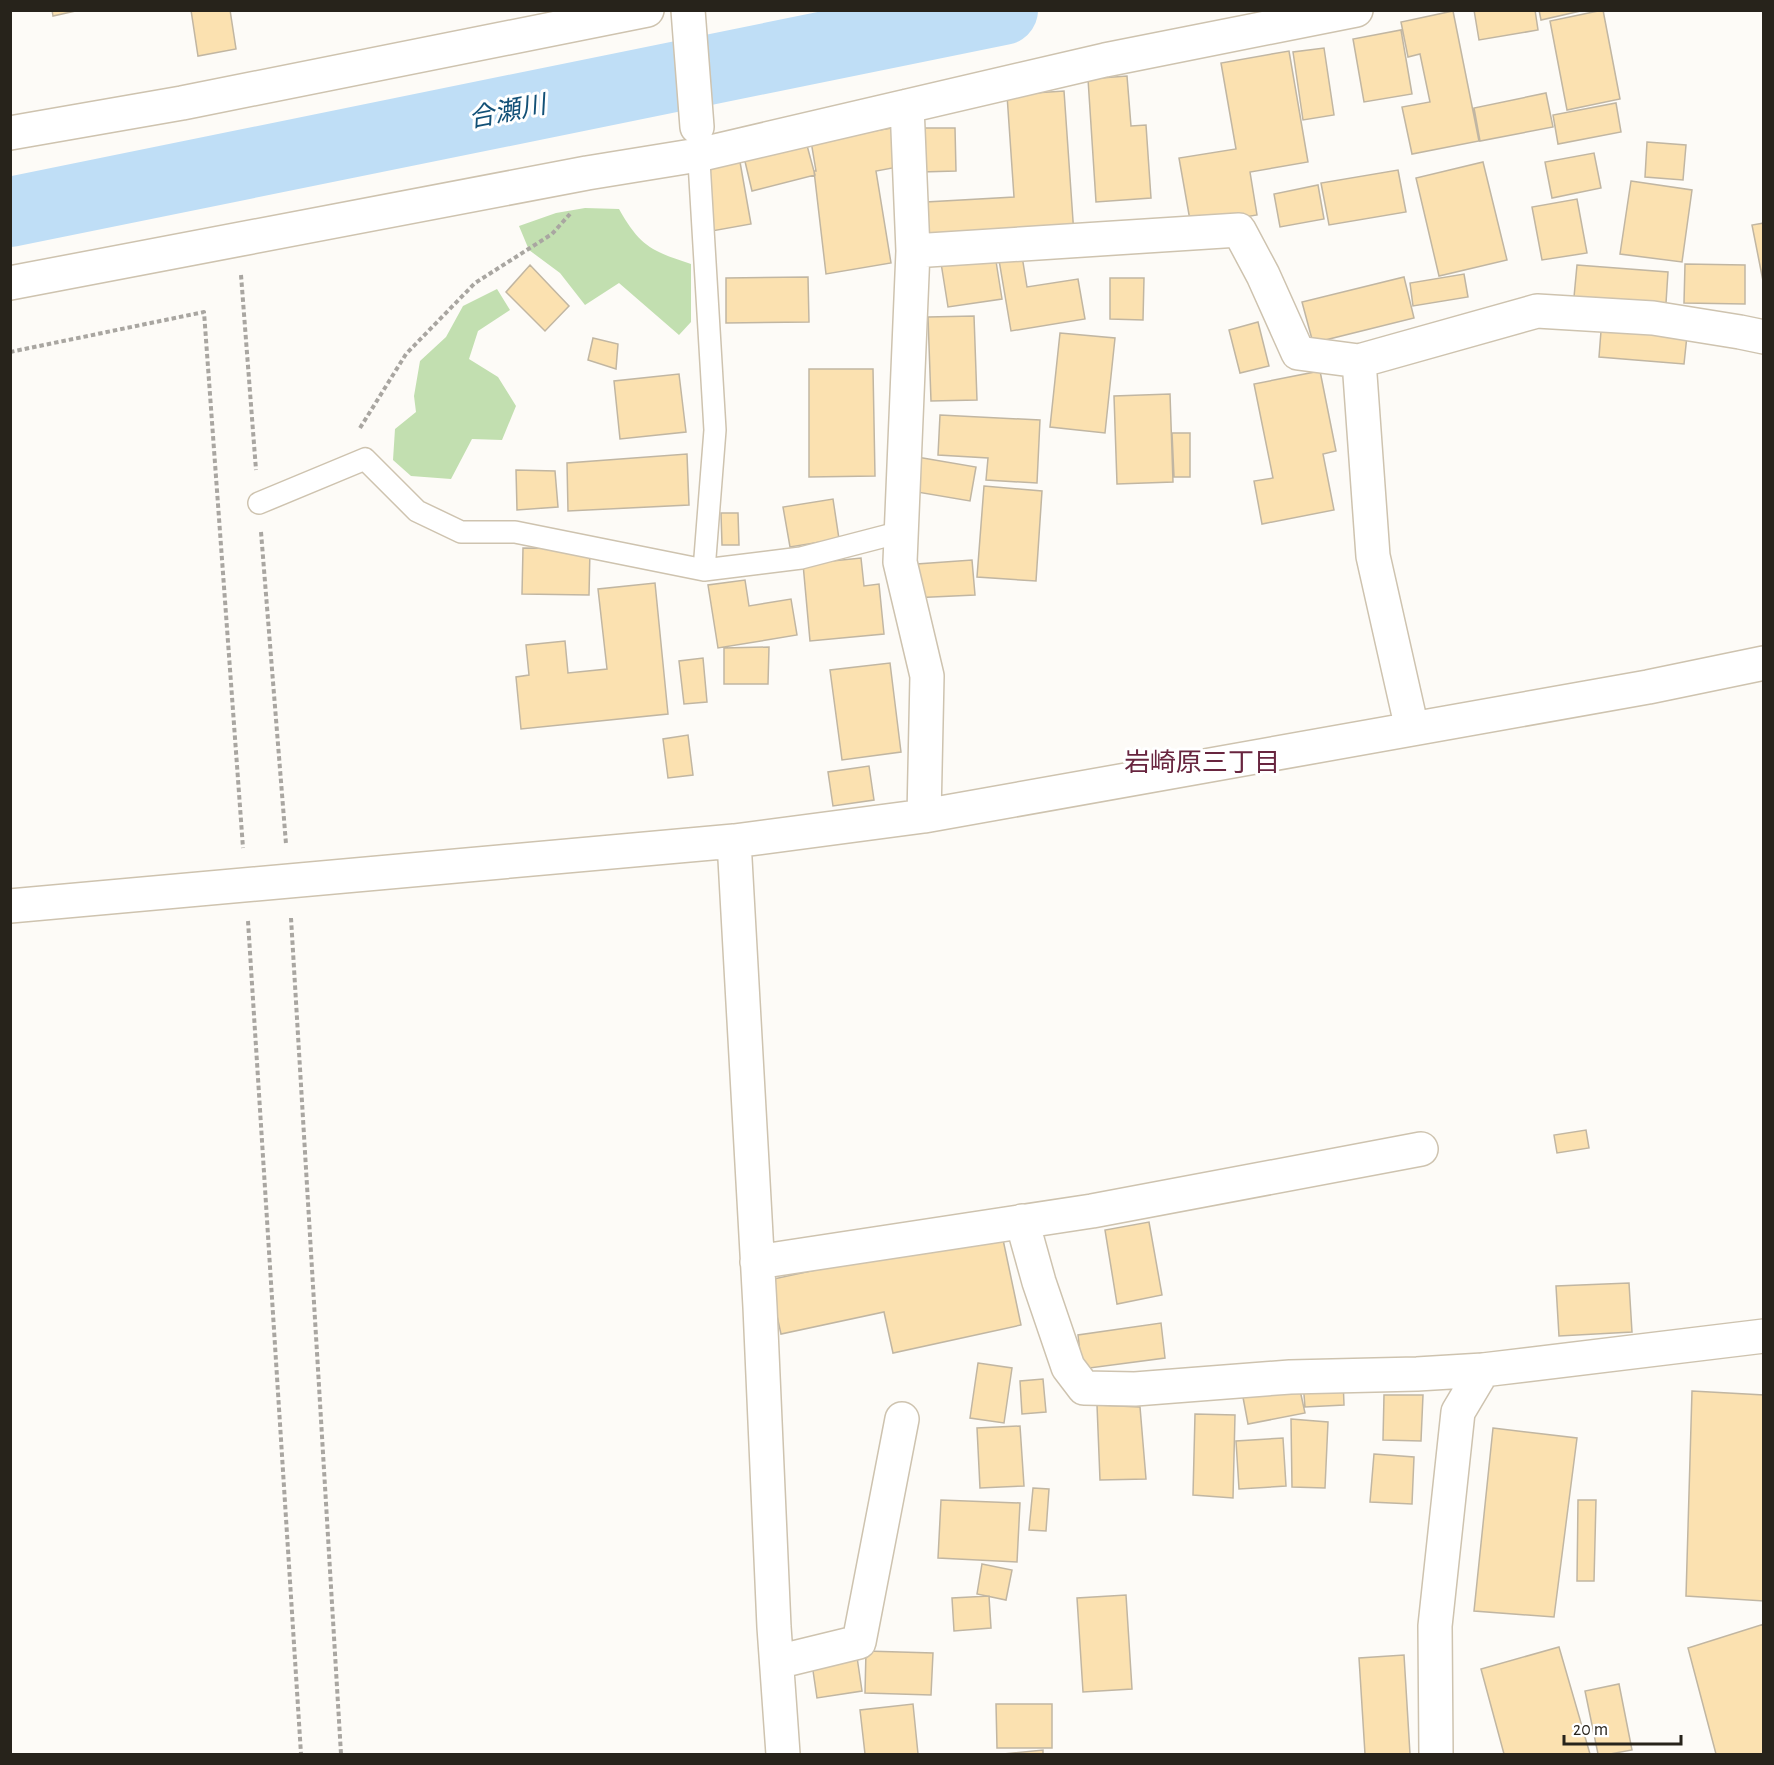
<svg xmlns="http://www.w3.org/2000/svg" width="1774" height="1765" viewBox="0 0 1774 1765" font-family="'Alegreya Sans','Noto Sans JP',sans-serif">
<style>
.green{fill:#c2dfb0}
.lines{fill:none;stroke-linecap:round;stroke-linejoin:round}
.river{stroke:#bfdef6;stroke-width:70}
.building{fill:#fbe1b0;stroke:#c1b6a2;stroke-width:1.5}
.service-casing{stroke:#cec3af;stroke-width:24}
.minor-casing{stroke:#cec3af;stroke-width:36}
.path{stroke:#a9a6a1;stroke-width:4;stroke-dasharray:4.5 3;stroke-linecap:butt}
.service{stroke:#fff;stroke-width:21}
.minor{stroke:#fff;stroke-width:33}
.labels{text-anchor:middle;stroke-width:6;stroke-linejoin:round;paint-order:stroke}
.water-label{font-size:26px;font-style:italic;fill:#135177;stroke:#fff}
.neighbourhood-label{font-size:26px;fill:#68253f;stroke:#fff}
</style>
<rect width="100%" height="100%" fill="#fdfbf7"/>
<path class="green" d="M585,208L619,209C640,246 651,251 691,264V322L679,335L619,283L585,305L560,273L529,250L519,226L556,213Z
M497,289L510,310L478,331L469,359L498,377L516,406L502,440L472,439L451,479L411,476L393,460L395,429L416,412L414,396L420,361L446,337L463,306Z"/>
<g class="lines">
<path class="river" d="M10,212L1003,10"/>
</g>
<path class="building" d="M52,10H80L53,16Z
M191,10H230L236,49L198,56Z
M1474,10H1535L1538,30L1479,40Z
M1539,10H1585L1541,20Z
M1603,10L1620,99L1567,110L1550,21Z
M1453,11L1479,141L1412,154L1402,107L1430,102L1420,54L1408,57L1401,22Z
M1401,30L1412,94L1364,102L1353,39Z
M1324,48L1334,115L1303,120L1293,52Z
M1289,51L1308,162L1250,172L1257,215L1191,226L1179,158L1236,149L1221,63Z
M1127,76L1131,126L1146,125L1151,198L1096,202L1088,79Z
M1064,91L1074,235L928,244L926,202L1014,197L1007,95Z
M1546,93L1553,127L1480,141L1474,108Z
M1616,103L1621,132L1558,144L1553,115Z
M892,128L898,167L876,171L891,263L826,274L814,171H816L811,141Z
M921,128H955L956,171L921,172Z
M805,138L815,175L752,191L743,153Z
M1647,142L1686,145L1683,180L1645,177Z
M1594,153L1601,188L1552,198L1545,162Z
M740,162L751,224L712,231L701,169Z
M1483,162L1507,260L1439,276L1416,178Z
M1398,170L1406,212L1329,225L1321,183Z
M1631,181L1692,190L1682,262L1620,254Z
M1318,185L1324,219L1280,227L1274,194Z
M1577,199L1587,253L1542,260L1532,207Z
M1764,223V286L1752,225Z
M995,255L1002,299L948,307L941,263Z
M1022,256L1027,287L1078,279L1085,319L1011,331L999,260Z
M1685,264L1745,265V304L1684,303Z
M530,265L569,306L545,331L506,292Z
M1577,265L1668,272L1666,303L1574,297Z
M1464,274L1468,297L1413,306L1410,283Z
M808,277L809,322L726,323V278Z
M1404,277L1414,318L1313,343L1302,302Z
M1110,278H1144L1143,320L1110,319Z
M974,316L977,400L931,401L928,317Z
M1602,318L1688,326L1684,364L1599,357Z
M1258,322L1269,366L1240,373L1229,330Z
M1060,333L1115,338L1105,433L1050,427Z
M593,338L618,344L616,369L588,360Z
M809,369H873L875,476L809,477Z
M1320,371L1336,451L1323,454L1334,510L1262,524L1254,481L1273,478L1254,384Z
M679,374L686,432L620,439L614,381Z
M1170,394L1173,482L1117,484L1114,396Z
M940,415L1040,420L1037,483L986,480L988,458L938,455Z
M1172,433H1190V477H1174Z
M687,454L689,505L568,511L567,463Z
M917,457L976,467L970,501L911,491Z
M516,470L555,471L558,507L517,510Z
M984,486L1042,491L1036,581L977,577Z
M833,499L839,539L790,547L783,507Z
M721,513H738L739,545H722Z
M523,548L590,549L589,595L522,594Z
M861,558L864,586L879,584L884,634L810,641L803,564Z
M972,560L975,595L911,598L903,565Z
M745,580L749,606L791,599L797,635L718,648L708,585Z
M655,583L668,714L521,729L516,677L529,675L526,645L565,641L568,673L607,669L598,589Z
M769,647L768,684H724V648Z
M703,658L707,702L684,704L679,661Z
M890,663L901,752L842,760L830,670Z
M688,735L693,775L668,778L663,739Z
M869,766L874,800L833,806L828,772Z
M1586,1130L1589,1148L1557,1153L1554,1135Z
M1149,1222L1162,1295L1117,1304L1105,1230Z
M1001,1230L1021,1325L893,1353L884,1312L781,1334L769,1280Z
M1629,1283L1632,1332L1559,1336L1556,1286Z
M1161,1323L1165,1358L1082,1369L1078,1335Z
M978,1363L1012,1368L1004,1423L970,1418Z
M1043,1379L1046,1412L1022,1414L1020,1381Z
M1343,1379L1344,1405L1305,1407L1303,1382Z
M1298,1381L1305,1413L1248,1424L1242,1392Z
M1692,1391L1764,1395V1601L1686,1596Z
M1384,1395H1423L1421,1441L1383,1440Z
M1097,1405L1140,1407L1146,1479L1100,1480Z
M1195,1414L1235,1415L1233,1498L1193,1495Z
M1291,1419L1328,1422L1325,1488L1292,1487Z
M1020,1426L1024,1486L980,1488L977,1428Z
M1493,1428L1577,1438L1554,1617L1474,1611Z
M1283,1438L1286,1486L1239,1489L1236,1441Z
M1374,1454L1414,1457L1412,1504L1370,1502Z
M1033,1488L1049,1489L1046,1531L1029,1530Z
M941,1500L1020,1503L1017,1562L938,1558Z
M1578,1500H1596L1594,1581H1577Z
M982,1564L1012,1570L1006,1600L977,1594Z
M1126,1595L1132,1689L1083,1692L1077,1598Z
M989,1596L991,1628L954,1631L952,1598Z
M1764,1624V1754H1716L1688,1648Z
M1559,1647L1590,1754H1504L1481,1669Z
M866,1651L933,1653L931,1695L865,1693Z
M1404,1655L1410,1754H1365L1359,1658Z
M857,1657L862,1691L817,1698L812,1664Z
M1619,1684L1632,1750L1610,1754H1598L1585,1691Z
M913,1704L918,1754H865L860,1710Z
M996,1704H1052V1748H997Z
M1043,1750V1754H1003Z"/>
<g class="lines">
<defs>
<path id="service" d="M698,145L715,430L704,570
M259,503L365,459L417,511L461,532H515L704,570L801,558L901,532"/>
<path id="minor" d="M688,10L697,127
M907,106L913,251L900,562L927,676L924,816
M10,133L182,103L647,10
M913,251L1239,230L1263,275L1298,353L1359,361L1537,311L1653,318L1740,332L1764,337
M10,283L587,173L698,155L1105,60L1356,10
M1359,361L1373,556L1412,729
M734,841L760,1307L774,1627L783,1754
M10,906L734,841L924,816L1648,687L1764,663
M1022,1221L1039,1282L1068,1367L1084,1388L1135,1389L1290,1377L1417,1374L1483,1370
M757,1262L1092,1211L1421,1149
M777,1662L859,1642L902,1419
M1436,1754L1435,1626L1458,1412L1483,1370L1764,1336"/>
</defs>
<use href="#service" class="service-casing"/>
<use href="#minor" class="minor-casing"/>
<path class="path" d="M241,275L256,470
M10,352L204,312L243,848
M360,428L406,354L475,283L552,234L570,214
M261,532L286,844
M291,918L341,1754
M248,921L301,1754"/>
<use href="#service" class="service"/>
<use href="#minor" class="minor"/>
</g>
<g class="labels">
<g class="water-label">
<text transform="translate(507 111) rotate(-11)" y="9">合瀬川</text>
</g>
<g class="neighbourhood-label">
<text x="1202" y="771">岩崎原三丁目</text>
</g>
</g>
<rect width="1774" height="1765" fill="none" stroke="#27231b" stroke-width="24"/>
<path d="M1564 1735v9h117v-9" fill="none" stroke="#27231b" stroke-width="3"/>
<text x="1573" y="1735" font-size="18" fill="#27231b" stroke="#ffffff" stroke-width="4.5" paint-order="stroke">20 m</text>
</svg>
